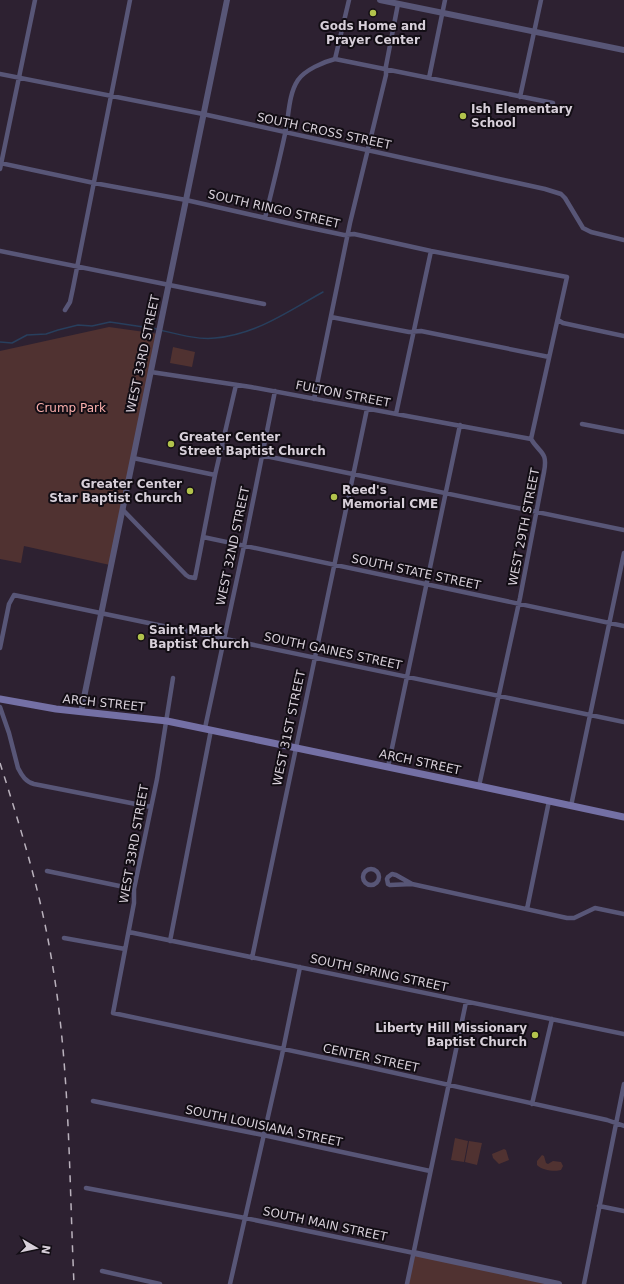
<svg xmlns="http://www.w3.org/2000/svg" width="624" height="1284" viewBox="0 0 624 1284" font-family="'DejaVu Sans',sans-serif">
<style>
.green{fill:#503231}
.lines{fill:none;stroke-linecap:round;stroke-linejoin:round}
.stream{stroke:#283f5d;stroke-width:1.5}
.minor{stroke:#585677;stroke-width:4.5}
.tertiary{stroke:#585677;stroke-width:6}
.secondary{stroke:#7470a5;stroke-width:7}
.rail{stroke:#bab2bd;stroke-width:1.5;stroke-dasharray:7 7;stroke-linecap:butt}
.poi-dot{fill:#b2c34c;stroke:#120d14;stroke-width:1.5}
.labels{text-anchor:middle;stroke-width:4;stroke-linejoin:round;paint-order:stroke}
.poi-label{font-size:12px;font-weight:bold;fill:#d7cfd9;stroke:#120d14;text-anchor:start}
.street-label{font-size:12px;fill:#d7cfd9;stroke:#120d14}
.park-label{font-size:12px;fill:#fbafac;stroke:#120d14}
</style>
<rect width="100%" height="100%" fill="#2d2131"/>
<path class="green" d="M109,327L159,334L110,565L24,546L21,563L0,559V351Z
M173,347L195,352L192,367L170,363Z
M455,1138L468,1141L464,1162L451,1160Z
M469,1141L482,1143L477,1165L465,1162Z
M504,1149L506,1150L509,1160L499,1164L493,1158L492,1154Z
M542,1155L544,1156L546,1163L548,1164L553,1161L561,1162L563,1166L561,1170C555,1172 541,1170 537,1165V1161Z
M414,1253L559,1284H407Z"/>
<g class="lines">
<path class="stream" d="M160,330C177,334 198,340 215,338C257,334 287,312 323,292
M0,342L12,343L27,335L46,334L58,330L78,325L92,326L110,322L157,329"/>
<path class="minor" d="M335,59L553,103
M335,59L349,0
M0,74L203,114L545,189L561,194L565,198L583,228L591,232L624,240
M429,78L445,0
M520,97L541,0
M0,163L94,183L186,200L301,226L344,235L354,234L431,251L567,277L531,439C540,454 548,451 544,472L520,598L479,786
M0,169L35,0
M265,218C272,190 279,162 285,134C289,117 288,95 298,80C305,70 323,62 335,59
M0,251L264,304
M65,310L70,302L73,288L130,0
M331,317L409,332L421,331L549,357
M558,320L563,323L624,336
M151,372L251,387L531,439
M314,399L350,223L386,75V66L398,4
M396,414L431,251
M582,424L624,432
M222,447L624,530
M133,458L215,475
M123,510L186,575L189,577L195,578L215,475L236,385
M203,537L624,626
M0,648L9,604L14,595L624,722
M173,678L157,779L134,889V903L113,1013L359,1065L607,1120L624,1126
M0,707L9,733L18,768C22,776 26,782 34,784L151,807
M205,728L244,546L275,391
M388,767L460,425
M571,806L624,553
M363 877a8 8 0 1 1 16 0a8 8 0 1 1-16 0Z
M47,871L134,889
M392,874L396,875L412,884L390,885L388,884L387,879L388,877Z
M412,884L567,918H574L595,908L624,914
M527,909L549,801
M129,932L624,1034
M64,938L125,949
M170,941L211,730
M252,958L367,409
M93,1101L263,1135L430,1171
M532,1104L552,1019
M86,1188L245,1218L414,1253
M599,1206L624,1211
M102,1271L160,1284
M230,1284L282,1055L300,967
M407,1284L466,1002
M584,1284L624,1084"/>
<path class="tertiary" d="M380,0L624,50
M81,712L227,0
M414,1253L559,1284"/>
<path class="secondary" d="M0,699L56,709L167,721L479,786L624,817"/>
<path class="rail" d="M0,763C21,829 41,894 52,962C70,1068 69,1177 74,1284"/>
</g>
<g class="poi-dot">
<circle cx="373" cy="13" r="4"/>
<circle cx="463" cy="116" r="4"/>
<circle cx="171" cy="444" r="4"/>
<circle cx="190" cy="491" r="4"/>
<circle cx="334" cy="497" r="4"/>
<circle cx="141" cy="637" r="4"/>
<circle cx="535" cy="1035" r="4"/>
</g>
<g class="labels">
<g class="poi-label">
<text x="373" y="30" text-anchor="middle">Gods Home and<tspan x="373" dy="14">Prayer Center</tspan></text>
<text x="471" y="113">Ish Elementary<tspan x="471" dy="14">School</tspan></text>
<text x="179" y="441">Greater Center<tspan x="179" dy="14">Street Baptist Church</tspan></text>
<text x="182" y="488" text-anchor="end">Greater Center<tspan x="182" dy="14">Star Baptist Church</tspan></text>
<text x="342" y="494">Reed's<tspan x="342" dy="14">Memorial CME</tspan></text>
<text x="149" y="634">Saint Mark<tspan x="149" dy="14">Baptist Church</tspan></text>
<text x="527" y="1032" text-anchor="end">Liberty Hill Missionary<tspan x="527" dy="14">Baptist Church</tspan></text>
</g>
<g class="street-label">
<text transform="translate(324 131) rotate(12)" y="4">SOUTH CROSS STREET</text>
<text transform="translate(274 209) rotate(13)" y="4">SOUTH RINGO STREET</text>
<text transform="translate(143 354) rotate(-78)" y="4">WEST 33RD STREET</text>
<text transform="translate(343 394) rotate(11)" y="4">FULTON STREET</text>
<text transform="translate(524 527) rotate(-79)" y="4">WEST 29TH STREET</text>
<text transform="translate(233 546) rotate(-78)" y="4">WEST 32ND STREET</text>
<text transform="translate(416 572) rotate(12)" y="4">SOUTH STATE STREET</text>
<text transform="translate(333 651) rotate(12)" y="4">SOUTH GAINES STREET</text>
<text transform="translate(104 703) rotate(6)" y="4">ARCH STREET</text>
<text transform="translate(289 728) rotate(-78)" y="4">WEST 31ST STREET</text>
<text transform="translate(420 762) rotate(12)" y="4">ARCH STREET</text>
<text transform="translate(134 844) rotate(-80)" y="4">WEST 33RD STREET</text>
<text transform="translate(379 973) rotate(12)" y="4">SOUTH SPRING STREET</text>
<text transform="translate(371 1058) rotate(12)" y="4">CENTER STREET</text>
<text transform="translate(264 1126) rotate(12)" y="4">SOUTH LOUISIANA STREET</text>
<text transform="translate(325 1224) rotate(12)" y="4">SOUTH MAIN STREET</text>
</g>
<g class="park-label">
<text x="71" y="412">Crump Park</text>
</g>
</g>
<g transform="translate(36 1248) rotate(99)" stroke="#120d14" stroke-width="3" paint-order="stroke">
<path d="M0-3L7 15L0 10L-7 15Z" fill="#d7cfd9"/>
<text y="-6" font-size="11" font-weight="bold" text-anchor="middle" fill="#d7cfd9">N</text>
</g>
</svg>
